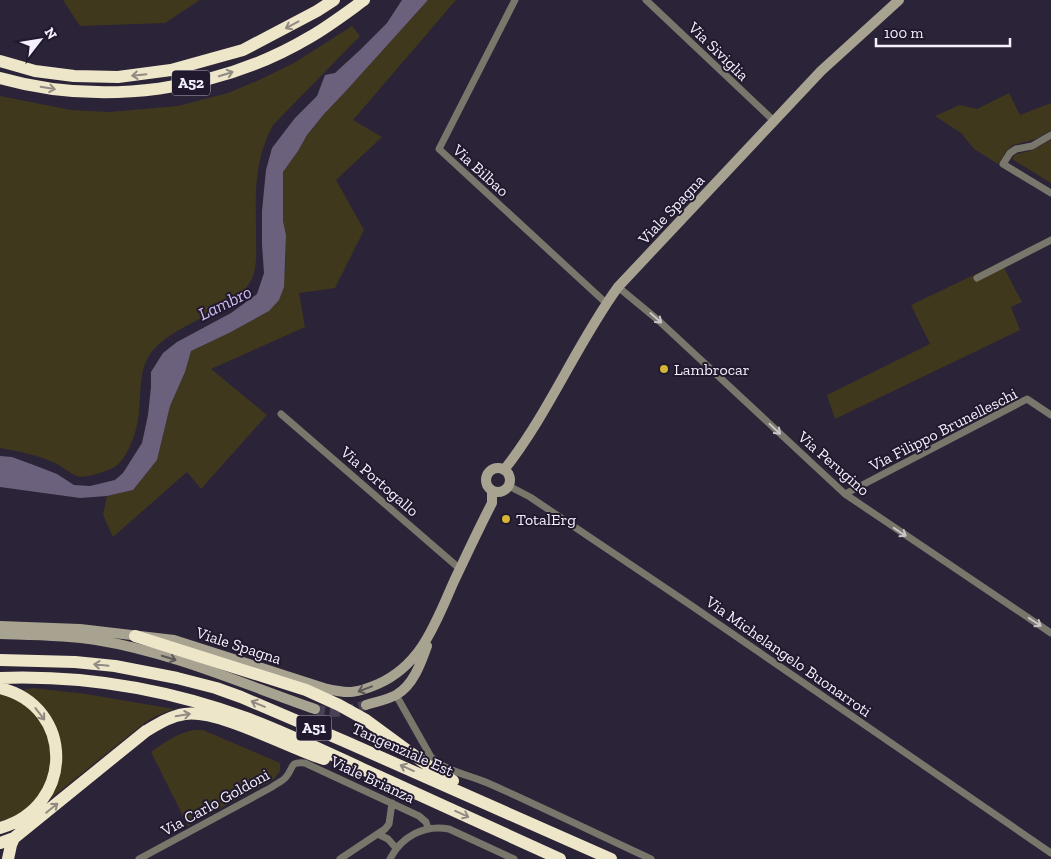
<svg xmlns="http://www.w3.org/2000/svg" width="1051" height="859" viewBox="0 0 1051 859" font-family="'Zilla Slab',serif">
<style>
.green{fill:#40381d}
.water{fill:#6c617c}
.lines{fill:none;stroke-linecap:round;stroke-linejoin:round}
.secondary-tunnel{stroke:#494255;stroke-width:10;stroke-dasharray:10 5;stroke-linecap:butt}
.street{stroke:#79766b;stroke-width:7}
.secondary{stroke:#a8a391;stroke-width:10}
.highway{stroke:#ede6c9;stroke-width:12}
.oneway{stroke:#918a83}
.oneway2{stroke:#cac5cb}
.oneway3{stroke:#5e575a}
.poi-dot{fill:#d4b535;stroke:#21192d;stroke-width:2}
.labels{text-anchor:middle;stroke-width:4;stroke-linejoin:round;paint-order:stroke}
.shield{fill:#21192d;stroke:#b5b0bf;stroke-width:1}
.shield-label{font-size:15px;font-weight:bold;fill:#f5f0fe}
.street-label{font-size:16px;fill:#f5f0fe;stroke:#21192d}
.poi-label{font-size:16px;fill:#f5f0fe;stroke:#21192d;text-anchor:start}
.water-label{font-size:18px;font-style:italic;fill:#d0bbee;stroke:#21192d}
</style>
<rect width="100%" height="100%" fill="#2b2337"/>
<path class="green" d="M63,0H200L165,23L80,26Z
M428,0H456L353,120L382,137L336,180L364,230L335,288L299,293L305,327L211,369L267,415L201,489L187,472L113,537L103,515L107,496L133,490L157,460L170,406L185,372L191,351L229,333L269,311L285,272L286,235L283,221V172L298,151L307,135L324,114L345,92Z
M352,26L360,36L273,125C253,163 256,194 256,235C256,247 257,261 254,273C244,311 171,321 149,356C139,372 141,392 139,411C138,428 129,459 113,468C106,471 85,479 77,476C69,473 62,466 55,463C38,455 18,451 0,448V96L71,110L109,112L178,106L228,93L259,80L294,63Z
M1009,93L1020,115L1051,103V130L1036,139L1013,145L1007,150L998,164L974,149L961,133L935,116L960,105L977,109Z
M1051,140V183L1012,159L1016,154L1030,151Z
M1001,262L1022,302L1011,307L1020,330L835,419L827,395L930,344L911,305Z
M33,688L86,694L174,709L156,716L147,721L50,799L48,797L55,784L49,716L42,705L23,690Z
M0,693C6,695 13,696 18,699C31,707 42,721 48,735C58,759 45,797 26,813C20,818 8,819 0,821Z
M194,730H203L280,763V771L274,779L188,826L151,752C165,742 177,733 194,730Z"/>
<path class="water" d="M402,0H428L345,92L324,114L307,135L298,151L283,172V221L286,235L284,287L279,300L269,311L229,333L191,351L185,372L170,406L157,460L133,490L107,496L80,498L0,487V456L12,457L39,467L57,474L74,485L90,486L115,480L123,473L142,443L148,415L151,387V372L163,353L177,342L231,313L257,294L264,273L262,245V211L266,170L272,148L295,118L317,96L325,75L335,73L360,50L387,23Z"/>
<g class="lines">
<path class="secondary-tunnel" d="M315,709C335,715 346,711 366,705"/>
<path class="street" d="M515,0L439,149L606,303
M646,0L774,121
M1051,135L1032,146L1016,149L1010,153L1003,164L1051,193
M977,278L1051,240
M618,287L658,320L845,494L1051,633
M281,414L460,569
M509,486L530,497L692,606L1051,853
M845,494L1027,399L1051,415
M396,695L431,757C446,772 470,775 490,784C544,808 597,834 651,859
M378,834L388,839L396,848
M139,859L272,787C276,784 283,781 286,777C294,768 289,761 305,763L419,816L426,822L428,828
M340,859L385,829L389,824L392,803
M390,859C401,837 424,824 449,829L514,859"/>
<path class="secondary" d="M486 480a12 12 0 1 1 24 0a12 12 0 1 1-24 0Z
M504,470C549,413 576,345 618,287L821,71L899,0
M0,626L80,629L174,640L327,689C349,694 357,693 378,684C423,664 436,621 455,579C467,554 479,528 492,503V491
M0,634C32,635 64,635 96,640C171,652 243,684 315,709
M366,705C375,702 387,700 396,695C413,686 421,663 427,646"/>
<path class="highway" d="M0,61L35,71L74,76L118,77L171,70L243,50L317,11L334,0
M0,78C102,107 219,91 310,37C329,26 346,13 364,0
M135,636L306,690L339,705L366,720L430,767L453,781
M0,660L75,662L115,666L177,678L216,688L241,697L344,741L611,859
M0,678C84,675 170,690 249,719C289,734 328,753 367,771C431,800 495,829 560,859
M0,688C75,706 75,807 0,828
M0,843L14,838L146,731C158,724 170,716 185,714C219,709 288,748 324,759
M8,859L11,845L14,838"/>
</g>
<defs><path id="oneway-shaft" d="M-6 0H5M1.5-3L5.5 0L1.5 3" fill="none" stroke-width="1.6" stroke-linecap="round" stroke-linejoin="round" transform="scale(1.25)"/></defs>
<g class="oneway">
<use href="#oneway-shaft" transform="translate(292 25) rotate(152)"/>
<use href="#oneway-shaft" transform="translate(226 74) rotate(-17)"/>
<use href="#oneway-shaft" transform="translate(139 75) rotate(174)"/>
<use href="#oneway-shaft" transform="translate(48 88) rotate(10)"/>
<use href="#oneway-shaft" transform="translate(101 665) rotate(-174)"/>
<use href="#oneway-shaft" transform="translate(258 704) rotate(-157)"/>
<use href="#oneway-shaft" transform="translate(40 714) rotate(52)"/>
<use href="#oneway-shaft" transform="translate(183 715) rotate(-9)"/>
<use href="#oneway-shaft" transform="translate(407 768) rotate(-156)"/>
<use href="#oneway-shaft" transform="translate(52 808) rotate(-39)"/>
<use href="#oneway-shaft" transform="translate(462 814) rotate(25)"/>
</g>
<g class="oneway2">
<use href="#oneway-shaft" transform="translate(656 318) rotate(41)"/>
<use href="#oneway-shaft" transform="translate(775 429) rotate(43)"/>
<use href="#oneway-shaft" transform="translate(900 532) rotate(34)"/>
<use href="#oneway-shaft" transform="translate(1035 622) rotate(34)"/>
</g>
<g class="oneway3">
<use href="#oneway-shaft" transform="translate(169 658) rotate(17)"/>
<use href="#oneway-shaft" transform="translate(365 689) rotate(159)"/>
</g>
<g class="poi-dot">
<circle cx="664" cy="369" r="5"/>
<circle cx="506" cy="519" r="5"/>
</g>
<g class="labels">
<g class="shield">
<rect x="172" y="70.5" width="38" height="25" rx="4"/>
<rect x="296.5" y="715.5" width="35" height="25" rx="4"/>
</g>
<g class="shield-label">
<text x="191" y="88">A52</text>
<text x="314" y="733">A51</text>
</g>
<g class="street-label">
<text transform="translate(719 51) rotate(44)" y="6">Via Siviglia</text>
<text transform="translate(481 170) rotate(42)" y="6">Via Bilbao</text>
<text transform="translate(671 209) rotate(-47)" y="6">Viale Spagna</text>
<text transform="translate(943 429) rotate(-27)" y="6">Via Filippo Brunelleschi</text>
<text transform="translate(834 463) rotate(41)" y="6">Via Perugino</text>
<text transform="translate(380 481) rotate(41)" y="6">Via Portogallo</text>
<text transform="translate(239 645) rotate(18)" y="6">Viale Spagna</text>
<text transform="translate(789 656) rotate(35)" y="6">Via Michelangelo Buonarroti</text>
<text transform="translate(403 749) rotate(24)" y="6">Tangenziale Est</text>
<text transform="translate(373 779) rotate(25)" y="6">Viale Brianza</text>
<text transform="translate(215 802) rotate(-29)" y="6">Via Carlo Goldoni</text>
</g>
<g class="poi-label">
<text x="674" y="375">Lambrocar</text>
<text x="516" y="525">TotalErg</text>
</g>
<g class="water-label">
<text transform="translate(225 303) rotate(-26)" y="6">Lambro</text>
</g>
</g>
<g transform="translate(40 40) rotate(59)" stroke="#21192d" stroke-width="4" paint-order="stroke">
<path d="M0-4L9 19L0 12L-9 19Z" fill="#f5f0fe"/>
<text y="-8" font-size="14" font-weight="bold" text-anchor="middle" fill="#f5f0fe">N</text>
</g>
<path d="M876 38v8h134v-8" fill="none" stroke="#f5f0fe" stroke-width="2.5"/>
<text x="884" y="38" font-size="15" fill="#f5f0fe" stroke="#21192d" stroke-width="4" paint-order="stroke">100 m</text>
</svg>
